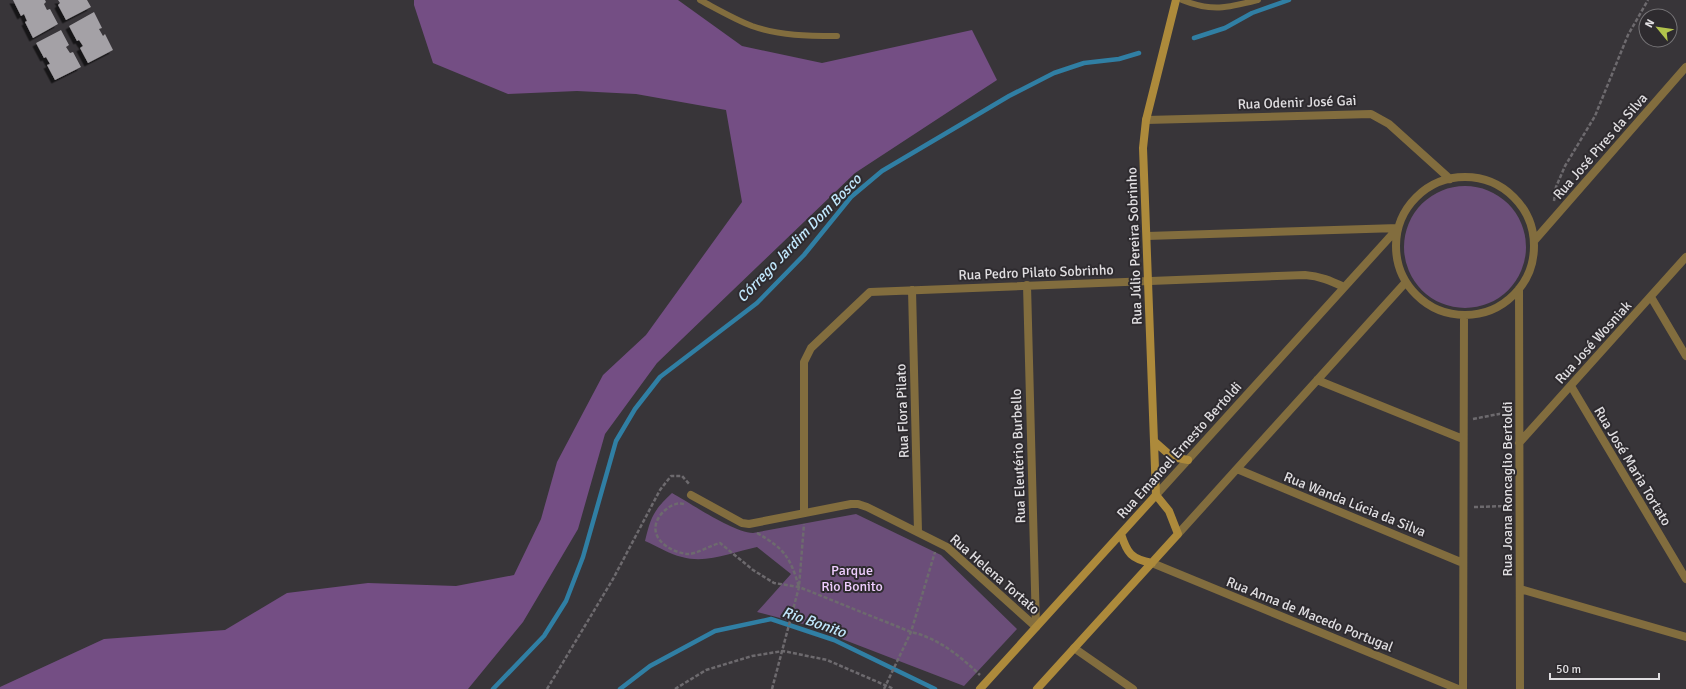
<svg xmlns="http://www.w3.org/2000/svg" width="1686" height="689" viewBox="0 0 1686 689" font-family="Signika,sans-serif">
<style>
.green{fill:#6b4e79}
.forest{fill:#744e84}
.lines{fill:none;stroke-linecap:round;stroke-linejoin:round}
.stream{stroke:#307fa4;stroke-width:4.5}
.building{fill:#a4a1a6;filter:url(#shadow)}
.path{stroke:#6d6a6e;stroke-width:2.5;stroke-dasharray:4 2;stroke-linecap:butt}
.service{stroke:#826d3e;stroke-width:6}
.minor{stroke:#826d3e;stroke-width:8}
.secondary{stroke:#ad8a3b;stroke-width:8}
.labels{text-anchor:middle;stroke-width:4;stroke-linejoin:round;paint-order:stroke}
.street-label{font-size:14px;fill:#e0dee1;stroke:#2e2b2f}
.park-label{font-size:14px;fill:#efceff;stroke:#2e2b2f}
.water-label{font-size:15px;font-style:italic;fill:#c1e8fd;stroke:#2e2b2f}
</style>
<defs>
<filter id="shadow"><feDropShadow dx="-3.5" dy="3.5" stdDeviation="0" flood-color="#0009"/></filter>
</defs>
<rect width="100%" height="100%" fill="#383539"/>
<path class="green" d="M1404 247a61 61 0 1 1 122 0a61 61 0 1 1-122 0Z
M672,493C692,504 732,532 753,533L856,514L941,555L1017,629L964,686L803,624L757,612L791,574L757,547C733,552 707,564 682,557C669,554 657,546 645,541C651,516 654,510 672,493Z"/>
<path class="forest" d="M414,0H678L742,46L822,63L972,30L997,80L855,173L657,363L605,434L578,529L523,622L468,689H0V687L104,639L225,630L287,593L368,583L456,586L514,575L541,519L557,462L603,375L646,335L742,202L726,110L636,94L577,91L508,94L433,63L414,5Z"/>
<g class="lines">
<path class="stream" d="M1194,38L1225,28L1252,13L1289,0
M493,689L544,636L566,601L583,557L616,441L635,409L660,377L757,303L804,255L851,197L882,171L1009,96L1054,73L1084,63L1119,59L1139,53
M620,689L650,666L715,631L771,619L834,640L935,689"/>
</g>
<path class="building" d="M13,0H45L46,2L44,4L47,10L50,9L58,24L33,38L25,22L27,21L24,14L21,16Z
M58,0H87L91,7L66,20L58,5L60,3Z
M94,12L102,28L99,29L103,36L105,34L113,50L88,63L80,48L83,46L79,40L77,41L69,26Z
M61,30L69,45L66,47L70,53L73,52L81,67L55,80L47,65L50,64L46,57L44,58L36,43Z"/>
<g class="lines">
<path class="path" d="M1554,201L1556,187L1565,166L1595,116L1628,35L1648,0
M1473,419L1509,412
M684,504C674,501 661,511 657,521C649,540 673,553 688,554C697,554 711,545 720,543L753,570L774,583L799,587L911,632C938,638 960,656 980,675
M1474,507L1509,506
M757,533C785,549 790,557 799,587
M547,689L613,579L660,490L671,476H682L690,485
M675,689L706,670L752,656L783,651L827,660L894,689
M772,689L799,587L804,524
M884,689L911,632L935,552"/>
<path class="service" d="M700,0C717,9 734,19 752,26C780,36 809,36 837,36
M1182,0C1212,12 1227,8 1258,0"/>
<path class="minor" d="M1146,120L1371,114L1389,124L1450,179
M1396 246a69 69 0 1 1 138 0a69 69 0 1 1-138 0Z
M1147,236L1398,228
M1534,241L1686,67
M1027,285L1036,627
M1519,289L1520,689
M912,290L918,532
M1651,297L1686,356
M1317,380L1463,439
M1571,386L1686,579
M1519,443L1686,257
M1237,469L1463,563
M691,495L742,523L749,524L851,504H858L867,507L947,547L1036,627
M1156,495L1398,228
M804,513V362L811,348L870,292L1305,275C1320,276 1331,281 1344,287
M1178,534L1405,283
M1152,563L1458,689
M1520,589L1686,637
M1074,648L1133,689
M1463,689L1464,316"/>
<path class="secondary" d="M1155,442L1172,457L1188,460
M1156,495L1143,148L1146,120L1176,0
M1121,534C1127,553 1131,559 1152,563
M980,689L1156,495
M1037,689L1178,534L1169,511L1156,495"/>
</g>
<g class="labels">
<g class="street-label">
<text transform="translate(1297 102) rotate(-2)" y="5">Rua Odenir José Gai</text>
<text transform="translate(1600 146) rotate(-49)" y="5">Rua José Pires da Silva</text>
<text transform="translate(1134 246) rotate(-92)" y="5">Rua Júlio Pereira Sobrinho</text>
<text transform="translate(1036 272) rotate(-2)" y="5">Rua Pedro Pilato Sobrinho</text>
<text transform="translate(1593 342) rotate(-48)" y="5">Rua José Wosniak</text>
<text transform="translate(902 411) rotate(-92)" y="5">Rua Flora Pilato</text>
<text transform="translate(1179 450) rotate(-48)" y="5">Rua Emanoel Ernesto Bertoldi</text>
<text transform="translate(1018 456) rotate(-92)" y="5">Rua Eleutério Burbello</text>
<text transform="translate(1633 466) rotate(59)" y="5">Rua José Maria Tortato</text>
<text transform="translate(1507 489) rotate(-90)" y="5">Rua Joana Roncaglio Bertoldi</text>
<text transform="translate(1355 504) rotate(22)" y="5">Rua Wanda Lúcia da Silva</text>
<text transform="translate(995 574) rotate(41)" y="5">Rua Helena Tortato</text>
<text transform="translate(1310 614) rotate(22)" y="5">Rua Anna de Macedo Portugal</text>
</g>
<g class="park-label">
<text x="852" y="575">Parque<tspan x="852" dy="16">Rio Bonito</tspan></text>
</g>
<g class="water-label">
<text transform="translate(799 238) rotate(-46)" y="5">Córrego Jardim Dom Bosco</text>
<text transform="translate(814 622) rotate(19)" y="5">Rio Bonito</text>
</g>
</g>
<g transform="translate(1658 28) rotate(299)"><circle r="19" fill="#2e2b2f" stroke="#757376"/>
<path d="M0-3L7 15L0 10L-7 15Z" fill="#b2c34c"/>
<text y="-6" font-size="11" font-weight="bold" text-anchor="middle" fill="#e0dee1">N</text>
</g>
<path d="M1550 673v6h109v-6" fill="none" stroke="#e0dee1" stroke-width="2"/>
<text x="1556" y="673" font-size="12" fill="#e0dee1" stroke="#2e2b2f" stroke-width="3" paint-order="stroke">50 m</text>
</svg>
